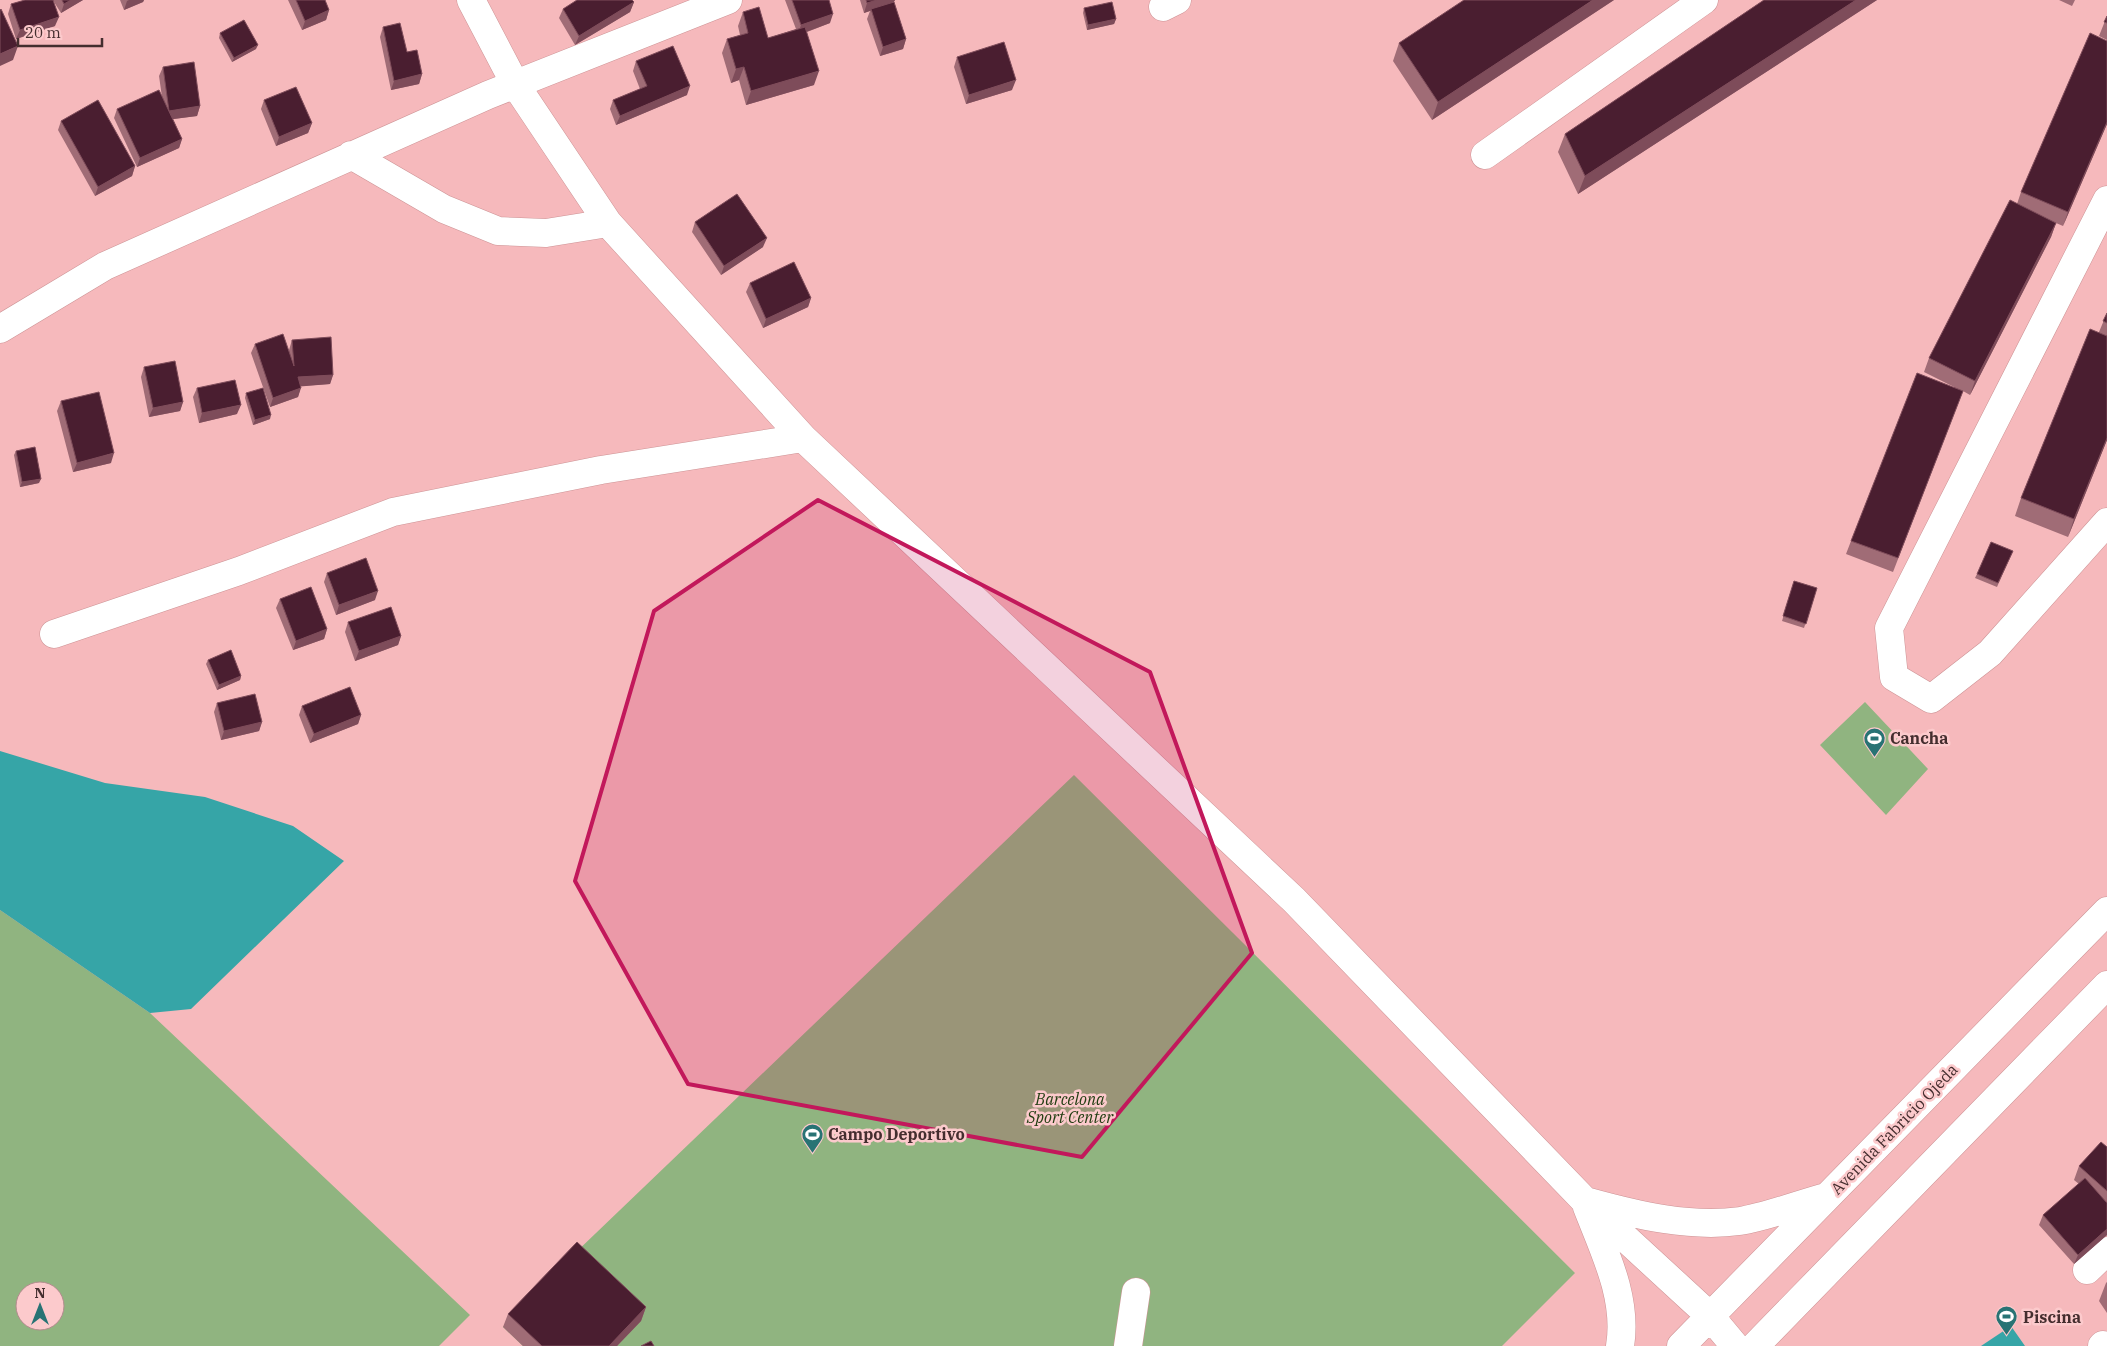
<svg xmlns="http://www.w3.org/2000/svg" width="2107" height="1346" viewBox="0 0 2107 1346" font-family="'IBM Plex Serif',serif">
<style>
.green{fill:#90b480;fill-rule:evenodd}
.water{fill:#36a5a7}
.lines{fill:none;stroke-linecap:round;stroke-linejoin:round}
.minor-casing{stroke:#cd9395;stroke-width:29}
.minor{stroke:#fff;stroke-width:28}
.wall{fill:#a06c76}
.shaded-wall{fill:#7e4c5a}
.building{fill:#4a1e30;stroke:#7e4c5a}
.marked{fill:#c2185b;fill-opacity:0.2;stroke:#c2185b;stroke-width:4;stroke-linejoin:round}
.labels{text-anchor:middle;stroke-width:5;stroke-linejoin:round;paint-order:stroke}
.poi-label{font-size:16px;font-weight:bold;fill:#442d2e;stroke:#fccacc;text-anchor:start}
.park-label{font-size:16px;font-style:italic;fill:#223e12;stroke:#fccacc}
.street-label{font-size:16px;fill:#442d2e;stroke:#fccacc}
</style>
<rect width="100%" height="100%" fill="#f6b9bc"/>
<path class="green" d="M1865,702L1928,769L1886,815L1820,745Z
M1074,775L1575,1273L1502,1346H523L503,1327L572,1256Z
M0,910L150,1013L470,1315L439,1346H0ZM25,1291H55V1321H25Z"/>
<path class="water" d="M0,751L105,783L205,797L293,826L344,861L191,1009L150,1013L0,910Z
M2011,1326L2025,1346H1981Z"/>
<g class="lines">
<defs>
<path id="minor" d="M471,0L515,84L608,223L803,438L1294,900L1585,1201L1710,1316L1735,1346
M1163,7L1177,0
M351,155L444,209L498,231L546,233L608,223
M1485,155L1704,0
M2107,200L1889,628L1894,677L1931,699L1990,653L2107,522
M0,329L105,266L488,95L728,0
M54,634L239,571L393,512L601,470L803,438
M1589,1202C1636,1215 1691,1228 1740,1221C1766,1217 1800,1204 1826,1197
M1587,1207C1604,1251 1628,1298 1620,1346
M2087,1270L2107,1251
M1128,1346L1136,1292
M1681,1346L2107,911
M1755,1346L2107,985
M2102,1346L2103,1345"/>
</defs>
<use href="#minor" class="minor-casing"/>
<use href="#minor" class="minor"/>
</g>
<path class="wall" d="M25,0H83L61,13L54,2L55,26L16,39L8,14L11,4Z
M120,0H144L143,2L124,10Z
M288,0H325L329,10L326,20L302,30Z
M785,0H829L830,23L807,32L814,85L746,105L739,80L731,83L722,53L727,39L740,35L738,26L743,12L768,38L796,29Z
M860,0H895L894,2L906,39L903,49L880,56L867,19L870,11L864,13Z
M1614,0L1432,120L1393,61L1399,43Z
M1764,0H1877L1578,194L1558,152L1565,134Z
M2059,0H2075L2072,6Z
M634,2L630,12L575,45L559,18L563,9Z
M1084,8L1116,19L1114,24L1087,30L1083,13Z
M2107,16V40L2099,36Z
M383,27L422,74L419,84L391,90L380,37Z
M220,33L256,49L232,62L219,38Z
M2107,41V124L2063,226L2049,220L2056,223L2051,237L1970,395L1963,391L1893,572L1846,554L1851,541L1954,387L1924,372L1929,358L2017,204L2021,192Z
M957,57L1012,90L966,104L954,67Z
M636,61L687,95L616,125L610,109L613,100L640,89L633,71Z
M163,67L200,106L197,116L173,119L182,139L179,148L137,167L114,118L117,109L162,97L159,76Z
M264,100L312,123L308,133L276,146L261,109Z
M61,121L135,166L132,176L95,196L58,130Z
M695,222L763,247L721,275L692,232Z
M750,283L811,298L808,307L763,328L746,292Z
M2107,313V440L2068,537L2015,516L2021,498L2099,332Z
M292,340L333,375L330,384L301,386L298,397L270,407L251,353L255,344L289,352V350Z
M144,367L183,402L180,411L149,417L141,377Z
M197,388L237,414L199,423L193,397Z
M246,393L270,419L253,425L245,398Z
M61,401L111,463L73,472L57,411Z
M16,451L39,483L20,487L14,455Z
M2013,551L1997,587L1975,578L1977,574Z
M327,573L375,600L336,615L324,582Z
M1794,581L1817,588L1804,628L1782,621Z
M280,599L327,629L324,639L293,650L276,608Z
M348,622L401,636L398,645L355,661L345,632Z
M208,660L241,676L240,680L217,690L206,664Z
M217,703L262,722L259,731L221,740L214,712Z
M302,706L361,715L358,724L310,743L299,715Z
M2107,1147V1235L2074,1264L2039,1225L2043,1215L2079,1184L2074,1180L2079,1166Z
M2107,1282V1313L2099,1301L2106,1283Z
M646,1307L641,1321L617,1346H523L503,1327L508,1314Z"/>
<path class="shaded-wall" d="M71,0H83L61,13L64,4Z
M129,0H144L143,2L124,10L127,1Z
M877,0H895L893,3L864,13L867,3Z
M1593,0H1614L1432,120L1438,102Z
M1856,0H1877L1578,194L1585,176Z
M634,2L630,12L575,45L579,36Z
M329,10L326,20L302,30L305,21Z
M833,14L830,23L798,35L801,25Z
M59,17L55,26L16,39L20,30Z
M1116,19L1114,24L1087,30L1088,25Z
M906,39L903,49L880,56L883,47Z
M258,45L256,49L232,62L234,58Z
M18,46L13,60L0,66V54Z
M744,67L739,80L731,83L736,69Z
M819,71L814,85L746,105L751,91Z
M422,74L419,84L391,90L394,81Z
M1016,80L1012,90L966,104L969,95Z
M690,86L687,95L616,125L620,116Z
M200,106L197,116L166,120L169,111Z
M2107,122V124L2063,226L2068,212Z
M312,123L308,133L276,146L279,137Z
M182,139L179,148L137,167L140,158Z
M135,166L132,176L95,196L98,187Z
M2056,223L2051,237L1970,395L1975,381Z
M767,238L763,247L721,275L724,266Z
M811,298L808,307L763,328L766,319Z
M333,375L330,384L294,387L298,377Z
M301,388L298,397L270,407L273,398Z
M183,402L180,411L149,417L153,408Z
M241,405L237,414L199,423L202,413Z
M271,415L270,419L253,425L255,420Z
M2107,438V440L2068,537L2074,519Z
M114,453L111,463L73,472L77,463Z
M41,479L39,483L20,487L22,482Z
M378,591L375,600L336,615L339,605Z
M327,629L324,639L293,650L296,641Z
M401,636L398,645L355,661L359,651Z
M241,676L240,680L217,690L219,685Z
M361,715L358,724L310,743L314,734Z
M262,722L259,731L221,740L224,731Z
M2107,1229V1235L2074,1264L2078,1255Z
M646,1307L641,1321L617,1346H609Z"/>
<path class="building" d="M25,0H53L59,17L20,30L11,4Z
M62,0H71L64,4Z
M296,0H325L329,10L305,21Z
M577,0H632L634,2L579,36L563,9Z
M792,0H829L833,14L801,25Z
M866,0H877L867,3Z
M1464,0H1593L1438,102L1399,43Z
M1764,0H1856L1585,176L1565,134Z
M894,2L906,39L883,47L871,9Z
M1112,2L1116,19L1088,25L1084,8Z
M759,7L768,38L805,27L819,71L751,91L744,67L736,69L727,39L748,33L743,12Z
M1,9L18,46L0,54V10Z
M2107,16V23L2104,22Z
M244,20L258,45L234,58L220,33Z
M400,23L407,52L417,50L422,74L394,81L383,27Z
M2090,33L2107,41V122L2068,212L2021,192Z
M1004,42L1016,80L969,95L957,57Z
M673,46L690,86L620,116L613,100L647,86L636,61Z
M194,62L200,106L169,111L163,67Z
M296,87L312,123L279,137L264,100Z
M159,90L182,139L140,158L117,109Z
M98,100L135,166L98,187L61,121Z
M737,194L767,238L724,266L695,222Z
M2010,200L2056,223L1975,381L1929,358Z
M794,262L811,298L766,319L750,283Z
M2107,313V323L2103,321Z
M2090,329L2107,336V438L2074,519L2021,498Z
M283,334L294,366L292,340L331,337L333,375L298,377L301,388L273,398L255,344Z
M175,361L183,402L153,408L144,367Z
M1917,373L1963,391L1898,558L1851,541Z
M235,380L241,405L202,413L197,388Z
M263,388L271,415L255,420L246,393Z
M99,392L114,453L77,463L61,401Z
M35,447L41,479L22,482L16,451Z
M1991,542L2013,551L1998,583L1977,574Z
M366,558L378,591L339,605L327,573Z
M1794,581L1817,588L1806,624L1783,616Z
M311,587L327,629L296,641L280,599Z
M391,607L401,636L359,651L348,622Z
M231,650L241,676L219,685L208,660Z
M350,687L361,715L314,734L302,706Z
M255,694L262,722L224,731L217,703Z
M2101,1142L2107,1147V1191L2079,1166Z
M2085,1178L2107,1203V1229L2078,1255L2043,1215Z
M577,1242L646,1307L609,1346H542L508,1314Z
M651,1341L654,1346H641Z"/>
<path class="marked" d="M818,500L1150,672L1252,953L1082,1157L688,1084L575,881L654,611Z"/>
<defs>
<symbol id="stadium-pin" viewBox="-11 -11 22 30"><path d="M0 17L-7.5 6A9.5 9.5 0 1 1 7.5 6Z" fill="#287374" stroke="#fccacc"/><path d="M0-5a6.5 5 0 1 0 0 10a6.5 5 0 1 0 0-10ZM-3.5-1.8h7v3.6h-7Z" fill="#fff"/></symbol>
</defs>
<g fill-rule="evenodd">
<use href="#stadium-pin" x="1862" y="726" width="25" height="34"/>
<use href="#stadium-pin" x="800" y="1122" width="25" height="34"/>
<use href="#stadium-pin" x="1994" y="1304" width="25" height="34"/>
</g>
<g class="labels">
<g class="poi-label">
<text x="1890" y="744">Cancha</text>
<text x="828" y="1140">Campo Deportivo</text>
<text x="2023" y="1323">Piscina</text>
</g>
<g class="park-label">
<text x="1070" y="1105">Barcelona<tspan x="1070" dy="18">Sport Center</tspan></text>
</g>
<g class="street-label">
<text transform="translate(1894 1129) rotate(-46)" y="6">Avenida Fabricio Ojeda</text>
</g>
</g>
<g transform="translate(40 1306)"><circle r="24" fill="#fccacc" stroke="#b28b8d"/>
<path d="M0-4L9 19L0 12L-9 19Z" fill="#287374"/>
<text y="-8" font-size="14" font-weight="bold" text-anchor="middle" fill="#442d2e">N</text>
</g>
<path d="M18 38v8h84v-8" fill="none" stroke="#442d2e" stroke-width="2.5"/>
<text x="25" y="38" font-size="15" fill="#442d2e" stroke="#fccacc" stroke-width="4" paint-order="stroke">20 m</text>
</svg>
